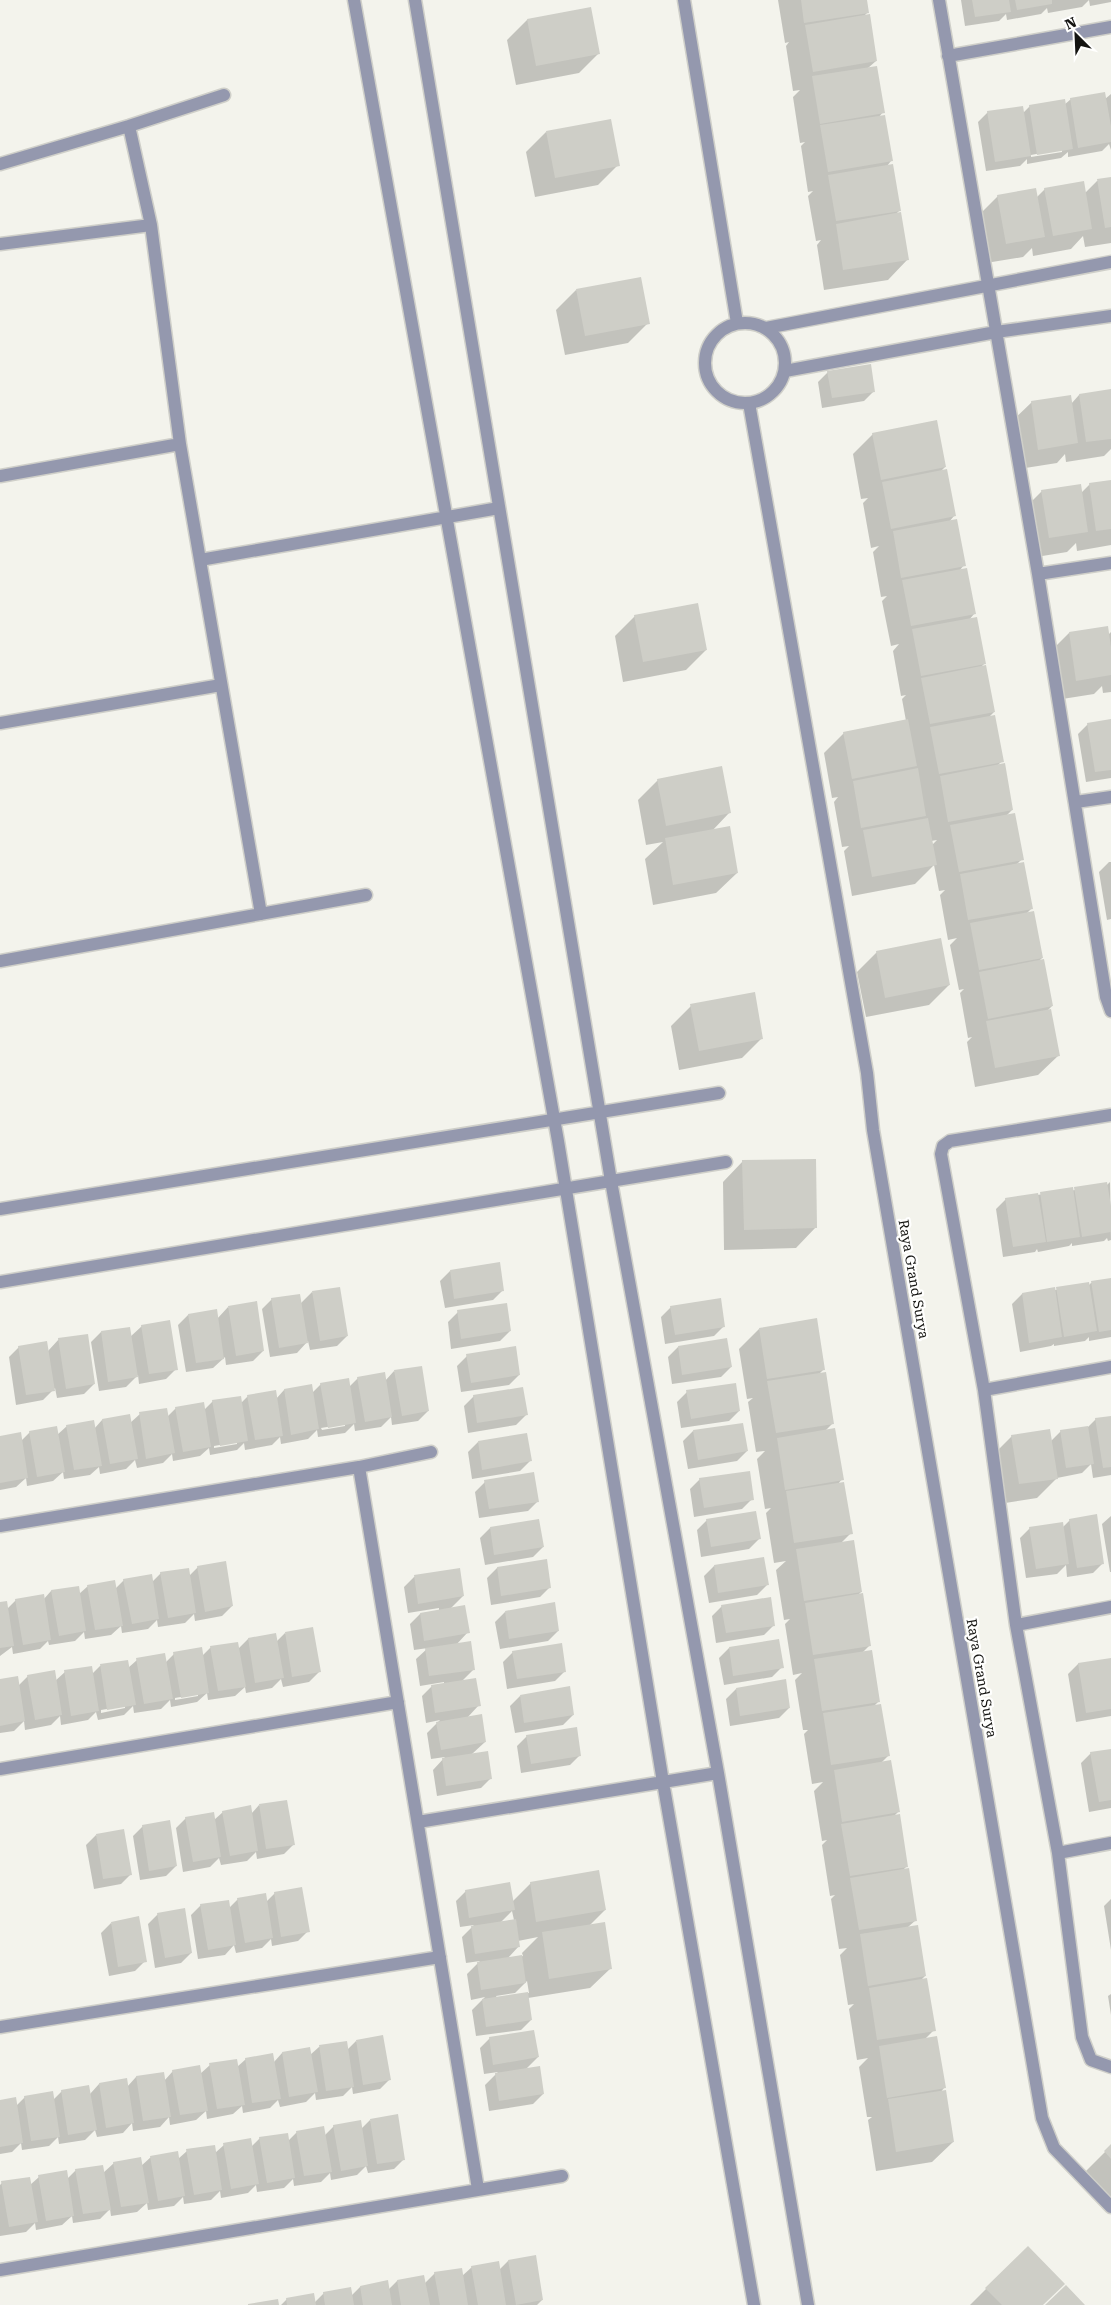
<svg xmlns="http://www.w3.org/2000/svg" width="1111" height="2305" viewBox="0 0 1111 2305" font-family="'Roboto Serif',serif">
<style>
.shadow{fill:#0003;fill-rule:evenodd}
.building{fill:#cecec7}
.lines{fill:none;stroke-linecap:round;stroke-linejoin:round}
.minor-casing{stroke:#cfcfc9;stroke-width:15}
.minor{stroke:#9498ae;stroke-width:12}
.labels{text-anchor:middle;stroke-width:4.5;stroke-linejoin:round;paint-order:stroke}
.street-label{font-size:14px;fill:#141411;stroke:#fffffe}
</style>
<rect width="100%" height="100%" fill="#f3f3ec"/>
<path class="shadow" d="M778,0H866L868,12L864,16L876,61L868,68L883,112L879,117L891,161L887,166L899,211L895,215L908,259L888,280L824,290L817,245L821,240L816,241L808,196L813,191L808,192L801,146L805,142L800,143L793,97L800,90L793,91L786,46L789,42L785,43Z
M961,0H1089L1082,7L1048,13L1047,8L1041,14L1007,20L1006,14L999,21L965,26Z
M1089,0H1111V2L1090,6Z
M590,8L599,53L579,73L516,85L507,40L527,20Z
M1111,94V150L1109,144L1102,151L1068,157V152L1061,158L1027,164V159L1020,166L986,171L978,122L988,112L1023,113L1030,106L1064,105L1071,99H1105ZM1062,149V152L1031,157V155Z
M546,132L618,165L598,185L535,197L526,152Z
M1111,178V243L1085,247L1083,236L1071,249L1033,256L1032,248L1023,257L986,263L978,216L998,196L1037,197L1045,189L1085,193L1097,181Z
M576,290L648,323L628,343L565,355L556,310Z
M828,372L874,391L864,401L822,408L818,382Z
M1111,390V449L1104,456L1066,462L1065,454L1057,463L1019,469L1011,422L1032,402L1071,404L1079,395Z
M873,434L945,467L940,472L954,516L949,522L964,565L960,570L974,614L969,620L984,664L980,668L994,712L989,717L1002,761L997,766L1012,810L1007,815L1022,859L1017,864L1032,908L1026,914L1042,958L1038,962L1052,1006L1047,1011L1059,1055L1038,1075L975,1087L967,1042L972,1037L968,1038L960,993L964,989L959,990L950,945L957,938L948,940L940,895L945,890L939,891L934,865L915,884L852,896L844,851L849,846L842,847L834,802L838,797L832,798L824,753L844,733L906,721L902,699L906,695L901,696L893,651L899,644L891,646L882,601L887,596L881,597L873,552L879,546L871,548L863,503L868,498L861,499L853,454ZM937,840L932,845L931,841Z
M1111,481V545L1077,551L1076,543L1067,552L1030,558L1022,511L1042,491L1081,493L1090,484Z
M635,616L706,650L686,670L623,682L615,636Z
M1111,632V692L1103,693L1102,686L1094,694L1056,700L1049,653L1069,633L1108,635Z
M1111,720V778L1086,782L1078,734L1088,724Z
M658,780L729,813L712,831L737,873L716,893L653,905L645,859L663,842L646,845L638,800Z
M1109,862H1111V919L1107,920L1099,872Z
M877,952L949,985L929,1005L866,1017L857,972Z
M691,1006L762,1038L742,1058L679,1070L671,1026Z
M743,1161L816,1227L796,1248L724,1250L723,1182Z
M1110,1182L1111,1240L1108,1241L1107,1238L1104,1241L1072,1246V1243L1069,1246L1038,1252L1037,1249L1035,1252L1003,1257L996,1209L1006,1199L1106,1186Z
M450,1271L503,1290L493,1300L445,1308L440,1281Z
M1111,1280V1337L1089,1341V1337L1085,1341L1054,1346V1344L1051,1346L1020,1352L1012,1304L1022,1294L1088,1286L1091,1283Z
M312,1292L347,1336L337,1346L310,1350L308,1341L297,1353L270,1357L262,1309L272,1299L300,1304Z
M228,1307L263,1351L253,1361L226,1365L225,1357L213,1368L186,1372L178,1325L188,1315L217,1319Z
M671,1307L724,1326L714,1336L665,1344L661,1317Z
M458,1312L510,1331L500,1341L451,1349L448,1322Z
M142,1326L176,1369L166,1379L139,1384L138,1375L126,1387L99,1391L91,1342L101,1332L130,1337Z
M759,1329L824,1369L819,1374L832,1424L825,1431L842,1479L838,1484L851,1533L841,1543L861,1592L857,1596L870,1645L862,1653L879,1701L874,1706L888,1756L880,1764L898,1812L893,1817L907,1866L903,1870L916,1920L908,1927L925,1976L920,1981L934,2030L925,2039L944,2088L940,2093L953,2142L932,2162L876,2171L868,2120L872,2117H867L859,2067L868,2058L857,2060L849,2009L854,2004L848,2005L840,1955L847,1948L839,1949L831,1899L835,1895L830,1896L822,1845L827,1840L822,1841L814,1791L823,1782L812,1784L804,1734L808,1730H803L795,1680L802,1673L793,1675L785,1624L790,1619L784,1620L776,1570L786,1561L774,1563L766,1513L771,1508L765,1509L757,1459L765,1451L756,1452L748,1402L753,1398L747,1399L739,1349Z
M59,1339L94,1384L84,1394L57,1398L55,1388L43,1400L16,1405L9,1357L19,1347L48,1351Z
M678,1347L731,1367L721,1377L672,1384L668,1357Z
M467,1356L519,1375L509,1385L461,1392L457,1366Z
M394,1371L428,1411L418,1421L392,1425L391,1417L381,1427L355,1431L354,1424L345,1433L318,1437L317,1430L308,1439L281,1444L280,1437L272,1445L245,1450L244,1443L237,1450L210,1455L209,1448L200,1456L173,1461L172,1454L163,1463L137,1468L135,1460L126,1469L100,1474L99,1467L90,1475L64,1479L63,1472L53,1481L27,1486L26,1478L16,1487L0,1490V1437L21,1441L30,1432L57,1435L67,1426L94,1429L102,1420L130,1423L140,1414L167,1417L176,1408L204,1410L213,1401L241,1403L248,1396L276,1399L284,1390L311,1386L312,1393L321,1384L349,1387L358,1378L385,1381ZM345,1424V1426L322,1430L321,1428ZM237,1442V1444L214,1448V1446Z
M687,1392L739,1411L729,1421L681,1428L677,1402Z
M474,1396L526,1415L516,1425L468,1433L464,1406Z
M1111,1417V1475L1093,1478L1091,1464L1082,1473L1057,1478L1037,1498L999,1504L992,1456L1012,1436L1051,1441L1061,1431L1088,1427L1096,1419Z
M693,1431L747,1451L737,1461L688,1469L683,1441Z
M478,1442L530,1461L520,1471L472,1479L468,1452Z
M700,1479L752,1499L742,1509L694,1517L690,1489Z
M485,1482L538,1501L528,1511L479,1518L475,1492Z
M1111,1516V1572H1110L1102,1524Z
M707,1520L759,1539L749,1549L701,1557L697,1530Z
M1070,1520L1103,1563L1093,1573L1067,1577L1066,1565L1057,1574L1026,1578L1020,1538L1030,1528H1062Z
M490,1528L543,1547L533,1557L485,1565L480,1538Z
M546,1560L550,1587L540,1597L491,1605L487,1578L497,1568Z
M714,1566L767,1585L757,1595L709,1603L704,1576Z
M198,1567L232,1606L222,1616L195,1621L194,1614L185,1623L158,1627L157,1620L148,1629L122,1633L121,1626L111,1635L85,1639L84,1632L75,1641L49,1645L48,1641L40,1649L13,1654L12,1647L0,1656V1603L7,1609L16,1600H43L51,1591L79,1594L88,1586L115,1589L124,1580L152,1582L161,1573L189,1576Z
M459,1570L463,1596L450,1609L468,1632L456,1645L474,1669L461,1682L479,1705L467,1718L485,1742L472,1754L491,1778L481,1788L437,1796L433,1770L445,1757L431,1759L427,1733L440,1720L426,1723L422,1696L432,1686L444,1684V1682L420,1686L416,1659L428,1648L414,1650L410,1624L420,1614L439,1611V1608L408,1613L404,1587L414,1577Z
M722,1606L774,1625L764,1635L716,1643L712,1616Z
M505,1612L558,1631L548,1641L500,1649L495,1622Z
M285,1633L319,1672L309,1682L283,1687L281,1679L272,1688L246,1693L245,1687L235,1696L208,1700L207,1693L197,1702L171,1707L170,1700L161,1709L134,1713L133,1706L124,1715L98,1720L96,1712L88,1720L61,1725L60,1716L51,1725L25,1730L24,1721L14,1731L0,1733V1680L18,1686L28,1676L55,1681L65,1672L92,1674L100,1666L127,1661L128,1668L137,1660L165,1663L174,1654L202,1656L211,1647L238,1649L248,1639L276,1642ZM198,1694V1696L175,1700V1698ZM125,1706V1708L101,1713V1710Z
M729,1648L782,1667L772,1677L724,1685L719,1658Z
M513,1652L565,1671L555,1681L507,1689L503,1662Z
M1111,1659V1716L1076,1722L1068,1674L1078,1664Z
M736,1689L789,1708L779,1718L730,1726L726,1699Z
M520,1696L573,1715L563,1725L515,1733L510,1706Z
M527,1736L580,1755L570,1765L521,1773L517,1746Z
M1111,1750V1808L1089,1812L1081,1763L1091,1753Z
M259,1805L294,1844L284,1854L257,1859L256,1852L247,1861L221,1865L219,1858L210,1867L183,1872L176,1828L186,1818L214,1820L223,1812L251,1814Z
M143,1826L176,1866L166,1876L140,1880L133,1836Z
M96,1835L131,1874L121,1884L94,1889L86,1845Z
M531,1883L605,1910L589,1926L611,1968L590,1988L528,1998L531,2020L521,2030L476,2036L472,2010L485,1997L471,2000L467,1974L480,1961L466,1963L462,1937L474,1925L460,1927L456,1901L466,1891L512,1902ZM512,1911L514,1920L501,1922ZM538,1937L522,1953L523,1956L507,1959L519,1946L518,1941ZM527,1981L529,1993L497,1998L496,1996L515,1993Z
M275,1893L308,1931L298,1941L272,1946L271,1939L262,1948L236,1953L234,1945L225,1955L198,1959L191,1915L201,1905L229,1908L238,1899L266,1902Z
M1111,1899V1950L1104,1906Z
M158,1914L191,1953L181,1963L155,1968L148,1924Z
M111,1923L145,1961L135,1971L109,1976L101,1933Z
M1111,1994V2015L1108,1996Z
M490,2038L538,2057L525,2070L543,2094L533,2104L489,2111L485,2085L498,2072L484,2074L480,2048Z
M356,2041L390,2079L380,2089L353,2094L352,2087L343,2096L316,2100L315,2093L306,2102L280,2107L278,2100L270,2108L243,2113L242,2106L233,2114L207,2119L206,2111L196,2120L170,2125L169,2117L160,2127L133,2131L132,2123L123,2133L97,2137L95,2130L85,2140L59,2144L58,2137L49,2146L22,2150L21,2143L12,2152L0,2154V2101L16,2106L25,2097L53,2100L62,2091L90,2094L99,2084L127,2087L136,2077L162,2073L164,2081L173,2071L200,2074L210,2065L237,2067L246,2059L274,2062L282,2053L310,2055L319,2047L346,2042L347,2050Z
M370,2120L404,2159L394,2169L368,2173L366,2166L357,2175L331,2180L330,2173L321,2182L294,2186L293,2179L284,2188L257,2192L256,2185L248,2193L221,2198L220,2191L211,2200L184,2204L183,2197L174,2206L148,2210L147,2203L137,2212L111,2216L110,2209L100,2219L73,2223L72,2216L62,2225L36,2230L35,2223L26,2232L0,2236V2185L2,2183L30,2185L39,2177L67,2179L76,2170L103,2173L114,2163L141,2166L151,2157L178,2159L187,2151L215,2153L224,2145L252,2146L260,2138L288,2141L297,2132L325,2135L334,2126L361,2129Z
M1111,2146V2198L1085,2172Z
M1028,2248L1042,2305H970L986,2289Z
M535,2256L542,2300L537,2305H281L287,2299L315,2302L324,2293L351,2296L360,2287L388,2290L397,2281L425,2283L435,2273L462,2276L472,2267L499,2270L508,2261Z"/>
<path class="building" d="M801,0H867L869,13L804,23Z
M972,0H1009L1011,12L975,17Z
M1015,0H1052V4L1017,10Z
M591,7L600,54L536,66L527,19Z
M870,14L877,61L813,72L805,25Z
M877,66L885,113L820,124L812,76Z
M1105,92L1111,126V142L1078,148L1070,98Z
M1065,99L1073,149L1037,155L1029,105Z
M1023,106L1031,156L995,162L987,111Z
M885,115L893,161L828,172L820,125Z
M611,119L620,166L555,178L546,131Z
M893,164L901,211L836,221L828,175Z
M1111,177V227L1105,228L1097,179Z
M1084,181L1092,229L1053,236L1044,188Z
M1036,188L1045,237L1006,244L997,195Z
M901,212L909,260L843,270L836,224Z
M641,277L650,324L585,336L576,289Z
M871,364L875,392L832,398L827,371Z
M1111,389V439L1086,442L1079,394Z
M1071,395L1078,443L1038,450L1031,401Z
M937,420L946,467L881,480L872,433Z
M947,469L956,516L891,529L882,482Z
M1111,480V529L1096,531L1089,483Z
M1081,484L1088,532L1049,538L1041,490Z
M957,519L966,566L901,578L893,531Z
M967,568L976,614L911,626L902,580Z
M698,603L707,650L643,662L634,615Z
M977,617L986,664L921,676L912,629Z
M1108,626L1111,647V675L1076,681L1069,632Z
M986,665L995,712L930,724L921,678Z
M995,715L1004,762L939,774L930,727Z
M908,719L917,766L852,779L843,732Z
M1111,719V770L1095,772L1087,723Z
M1005,763L1013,810L948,822L940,776Z
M722,766L731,813L666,826L657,779Z
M918,768L926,816L861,828L853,781Z
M1015,813L1024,860L959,872L950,825Z
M928,818L937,865L872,877L863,830Z
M730,826L738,873L673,885L665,838Z
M1024,862L1033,909L968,920L960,874Z
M1034,911L1043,958L979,970L970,923Z
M941,938L950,985L885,998L876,951Z
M1044,959L1053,1006L988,1019L979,972Z
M755,992L763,1039L699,1051L690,1004Z
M1051,1009L1060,1056L995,1068L986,1021Z
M816,1159L817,1228L744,1230L742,1160Z
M1107,1182L1111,1206V1232L1082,1237L1074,1187Z
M1073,1187L1080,1237L1047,1242L1040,1192Z
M1038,1193L1046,1242L1013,1247L1005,1198Z
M500,1262L504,1291L454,1299L450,1270Z
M1111,1278V1330L1099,1332L1091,1281Z
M1089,1282L1097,1331L1064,1337L1056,1287Z
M340,1287L348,1336L320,1341L312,1291Z
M1055,1287L1062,1337L1029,1343L1022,1293Z
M300,1294L308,1343L279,1348L271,1298Z
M721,1298L725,1327L675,1335L670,1306Z
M257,1301L264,1351L236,1356L228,1306Z
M507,1303L511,1331L461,1339L457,1310Z
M217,1309L224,1359L196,1363L188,1314Z
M817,1318L825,1370L767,1379L759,1328Z
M170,1320L178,1370L149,1374L141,1325Z
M130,1327L138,1377L108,1382L101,1331Z
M88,1334L95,1384L66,1389L58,1338Z
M727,1338L732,1367L682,1375L678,1346Z
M47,1341L55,1391L26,1395L18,1346Z
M516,1346L520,1375L471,1383L466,1354Z
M422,1366L429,1411L402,1416L394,1370Z
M385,1372L392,1417L365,1422L357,1377Z
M826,1372L834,1424L776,1433L767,1381Z
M349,1378L356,1423L328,1428L320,1383Z
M736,1383L740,1411L691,1419L686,1390Z
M312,1384L319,1429L291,1435L284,1389Z
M523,1387L528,1415L477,1423L473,1395Z
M276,1390L283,1436L255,1440L247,1395Z
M241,1396L248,1441L220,1446L212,1400Z
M204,1402L211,1447L183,1452L175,1407Z
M167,1408L175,1453L146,1459L139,1412Z
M130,1414L138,1459L110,1464L102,1419Z
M1111,1416V1467L1103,1468L1095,1418Z
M94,1420L102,1466L74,1470L66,1425Z
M743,1423L748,1451L698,1460L693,1430Z
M57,1426L65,1472L37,1477L29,1431Z
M1088,1426L1094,1464L1066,1468L1060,1430Z
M835,1428L844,1480L785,1490L777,1438Z
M1050,1429L1058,1479L1019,1484L1011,1435Z
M21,1432L28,1478L0,1483V1436Z
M527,1433L532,1461L482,1470L478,1441Z
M750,1471L754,1500L704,1508L699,1478Z
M534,1472L539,1502L489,1509L484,1480Z
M844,1482L853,1534L794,1543L786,1491Z
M756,1511L761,1539L711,1547L706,1519Z
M1097,1514L1104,1564L1077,1568L1069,1519Z
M539,1519L544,1547L494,1555L490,1527Z
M1063,1522L1069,1564L1036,1569L1029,1527Z
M854,1540L862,1592L804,1601L796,1549Z
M764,1557L769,1585L718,1593L714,1565Z
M547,1559L551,1588L501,1596L497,1567Z
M226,1561L233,1606L205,1612L197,1566Z
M189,1568L196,1613L168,1618L160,1572Z
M460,1568L464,1596L418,1604L414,1575Z
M152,1574L159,1619L132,1624L123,1579Z
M115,1580L123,1626L95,1630L87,1585Z
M79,1586L86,1631L59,1636L51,1590Z
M863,1593L871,1646L813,1655L805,1603Z
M44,1594L51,1640L23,1645L15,1599Z
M771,1597L775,1626L726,1633L721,1605Z
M7,1601L14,1646L0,1648V1602Z
M555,1602L559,1631L509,1639L505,1611Z
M465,1605L470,1633L424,1641L420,1613Z
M313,1627L321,1672L292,1677L285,1632Z
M276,1633L284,1678L255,1683L248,1638Z
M779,1639L784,1668L733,1676L729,1647Z
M471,1641L475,1670L429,1676L425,1648Z
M238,1642L246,1687L218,1691L210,1646Z
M562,1643L566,1672L517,1679L512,1651Z
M202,1647L209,1693L181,1698L173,1652Z
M872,1650L880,1702L822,1711L814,1659Z
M165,1653L173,1699L144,1704L136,1658Z
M1111,1658V1709L1086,1713L1078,1663Z
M128,1660L136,1705L107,1710L100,1664Z
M92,1666L99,1711L71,1716L64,1670Z
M55,1670L62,1715L35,1720L27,1675Z
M18,1676L25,1721L0,1726V1679Z
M476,1678L481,1706L435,1713L431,1685Z
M786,1679L790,1708L740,1716L736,1688Z
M570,1686L574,1715L524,1723L520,1695Z
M881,1704L890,1756L831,1765L823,1713Z
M482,1714L486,1742L441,1750L436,1722Z
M577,1727L581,1756L531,1764L526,1735Z
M1111,1749V1800L1099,1802L1090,1752Z
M488,1751L492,1779L446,1786L442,1758Z
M891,1760L900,1812L842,1822L834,1770Z
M287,1800L295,1845L266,1849L259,1804Z
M251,1805L258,1851L230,1856L222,1811Z
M214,1812L221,1857L193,1862L185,1817Z
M900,1814L908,1867L850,1876L841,1824Z
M170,1820L177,1866L149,1871L142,1825Z
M124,1829L132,1875L103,1879L96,1834Z
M909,1868L917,1921L859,1930L850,1878Z
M599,1870L606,1910L536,1922L530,1882Z
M510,1882L515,1910L469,1918L465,1890Z
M302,1887L310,1932L281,1937L274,1892Z
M266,1893L273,1938L245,1943L237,1898Z
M229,1900L236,1945L208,1950L200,1904Z
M185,1908L192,1953L165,1958L157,1913Z
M139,1916L147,1962L118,1967L111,1922Z
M516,1919L520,1947L475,1954L471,1926Z
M605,1922L612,1969L549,1979L542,1932Z
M918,1925L926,1976L868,1986L860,1934Z
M522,1955L526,1983L481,1990L477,1962Z
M927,1978L936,2031L877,2040L869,1988Z
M528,1992L532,2020L486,2027L482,1999Z
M534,2030L539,2057L493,2065L489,2037Z
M383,2035L391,2080L363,2085L356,2040Z
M937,2036L946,2088L887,2098L879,2046Z
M347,2041L354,2087L326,2091L319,2045Z
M310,2047L318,2092L289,2097L282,2052Z
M273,2053L281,2099L252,2103L245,2058Z
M237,2059L245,2105L217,2109L209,2063Z
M200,2065L208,2111L180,2115L172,2070Z
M540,2066L544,2094L499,2101L495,2073Z
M164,2072L171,2117L143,2121L136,2076Z
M127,2078L134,2123L106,2128L99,2083Z
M89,2085L97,2130L68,2135L61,2090Z
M946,2090L954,2142L896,2152L888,2099Z
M53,2091L60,2137L31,2141L24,2096Z
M16,2097L23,2143L0,2147V2100Z
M398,2114L405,2160L377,2164L370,2119Z
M361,2120L368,2166L341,2171L333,2125Z
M324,2126L332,2172L304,2176L296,2131Z
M288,2133L295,2178L267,2183L259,2137Z
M251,2138L259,2184L231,2189L223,2143Z
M1111,2144V2159L1104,2151Z
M215,2145L222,2190L194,2195L186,2149Z
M178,2151L185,2196L158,2201L150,2156Z
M141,2157L149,2203L121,2207L113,2162Z
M103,2165L111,2210L83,2214L75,2169Z
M67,2170L74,2216L46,2221L38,2175Z
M30,2177L38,2222L9,2227L1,2181Z
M1028,2246L1065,2284L1043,2305H1002L985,2288Z
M536,2255L543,2300L516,2305L508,2260Z
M499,2261L506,2305H478L471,2266Z
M462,2268L468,2305H440L434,2272Z
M424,2275L430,2305H401L397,2280Z
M388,2280L392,2305H363L360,2286Z
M1066,2285L1085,2305H1045Z
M351,2287L354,2305H325L323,2292Z
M314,2293L316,2305H287L286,2298Z
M278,2299L279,2305H248V2304Z"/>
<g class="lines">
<defs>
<path id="minor" d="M354,0L558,1141L663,1782L754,2305
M415,0L611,1181L718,1773L808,2305
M684,0L737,323
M939,0L1038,574L1106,997L1111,1011
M948,56L1111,27
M129,126L151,225L180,444L261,914
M0,164L129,126L224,95
M0,244L151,225
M705 363a40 40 0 1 1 80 0a40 40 0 1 1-80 0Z
M766,328L1111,262
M785,371L996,332L1111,316
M749,403L867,1073L873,1130L1042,2118L1054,2148L1111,2207
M0,476L180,444
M200,560L499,508
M1038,574L1111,563
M0,723L221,685
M1076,802L1111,797
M0,961L366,895
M1111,1115L950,1141L943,1146L941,1154L984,1390L1016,1625L1058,1853L1082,2037L1091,2060L1111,2067
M0,1209L719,1093
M0,1282L726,1162
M984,1390L1111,1367
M359,1467L478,2189
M0,1526L359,1467L431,1452
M1016,1625L1111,1607
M0,1769L398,1702
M418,1822L718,1773
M1058,1853L1111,1843
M0,2027L440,1957
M0,2270L562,2176"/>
</defs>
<use href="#minor" class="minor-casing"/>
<use href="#minor" class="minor"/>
</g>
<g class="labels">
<g class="street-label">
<text transform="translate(914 1279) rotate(80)" y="5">Raya Grand Surya</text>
<text transform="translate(982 1678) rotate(80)" y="5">Raya Grand Surya</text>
</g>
</g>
<g transform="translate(1076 35) rotate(336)" stroke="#fffffe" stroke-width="4" paint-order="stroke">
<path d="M0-4L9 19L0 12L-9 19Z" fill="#141411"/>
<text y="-8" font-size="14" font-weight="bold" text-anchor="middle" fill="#141411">N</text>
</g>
</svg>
